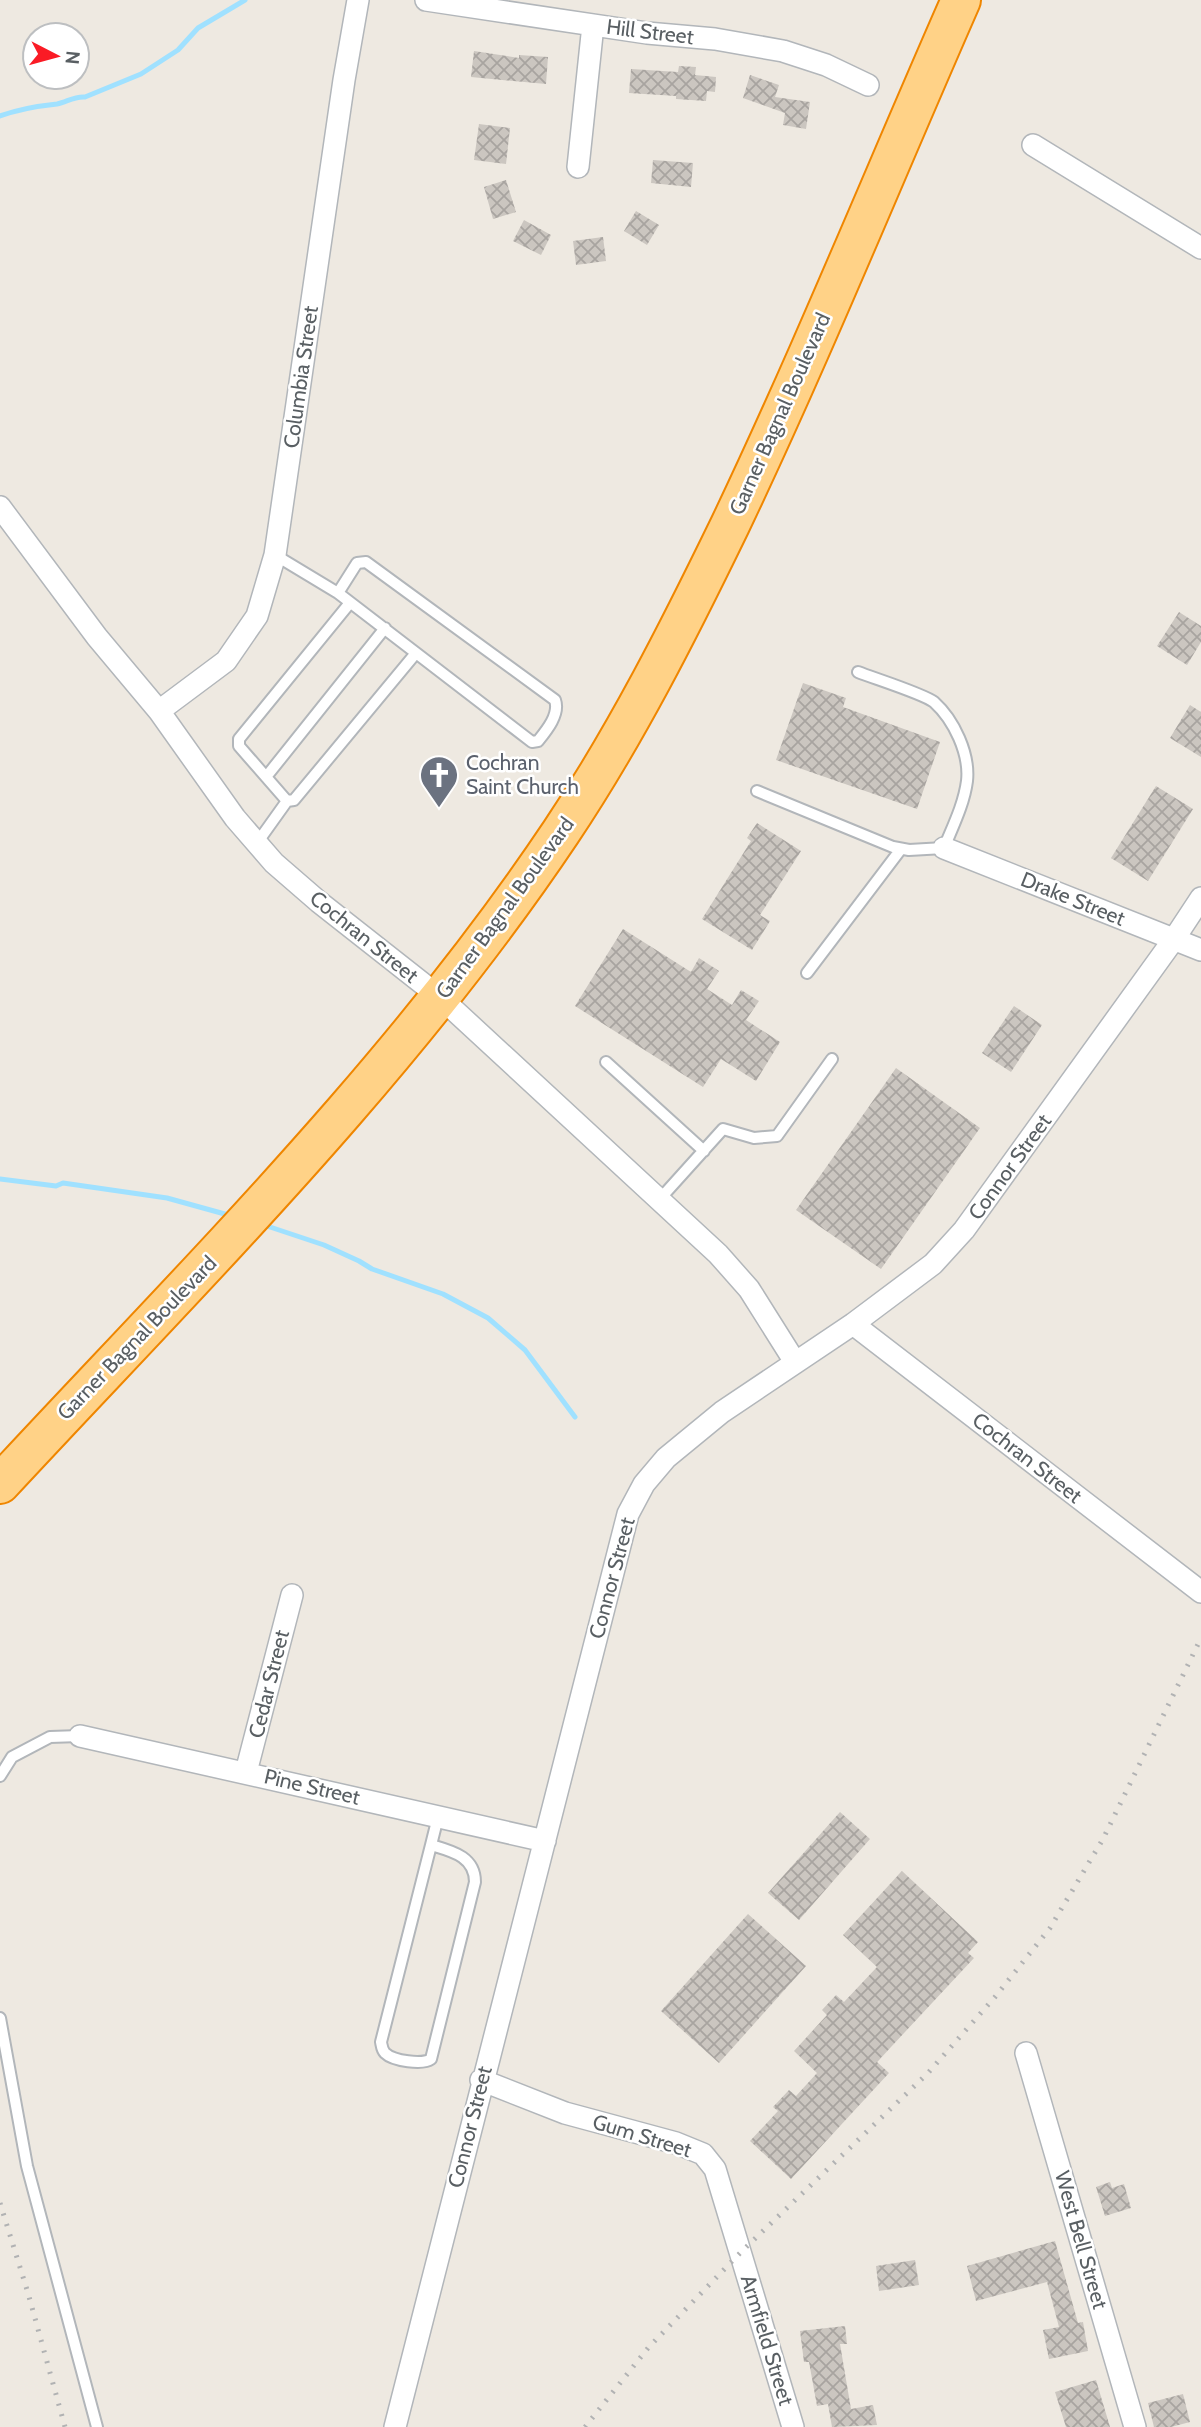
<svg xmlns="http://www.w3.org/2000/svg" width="1201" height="2427" viewBox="0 0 1201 2427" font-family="Cabin,sans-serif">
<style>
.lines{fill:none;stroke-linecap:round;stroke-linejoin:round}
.stream{stroke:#a0e1ff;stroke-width:5}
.building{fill:url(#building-cross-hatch)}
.lane-casing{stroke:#b2b6ba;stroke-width:14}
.street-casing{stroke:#b2b6ba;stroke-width:24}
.highway-casing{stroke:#ef8600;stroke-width:42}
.lane{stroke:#fff;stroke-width:10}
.street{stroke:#fff;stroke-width:21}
.highway{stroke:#ffd287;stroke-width:38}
.rail{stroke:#b1b2b3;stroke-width:5;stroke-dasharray:2 9;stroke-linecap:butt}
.labels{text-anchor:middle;stroke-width:5;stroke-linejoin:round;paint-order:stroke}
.street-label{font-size:21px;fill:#595f63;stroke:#fff}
.worship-label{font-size:21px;fill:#5b616d;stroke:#fff;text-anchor:start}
</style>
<defs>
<pattern id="building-cross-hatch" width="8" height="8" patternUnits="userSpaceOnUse" patternTransform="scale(1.75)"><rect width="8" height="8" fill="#cbc6c0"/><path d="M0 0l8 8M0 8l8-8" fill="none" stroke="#a8a4a0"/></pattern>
</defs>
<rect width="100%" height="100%" fill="#eee9e1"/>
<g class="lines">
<path class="stream" d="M0,116C19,109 38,106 57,104C67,102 74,96 85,97L141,74L178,50L198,28L245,0
M0,1179L56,1186L63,1183L167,1198L232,1216
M261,1224L324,1245L359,1261L372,1269L443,1294L488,1318L525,1350L575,1417"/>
</g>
<path class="building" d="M474,51L519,58V55L548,57L546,84L471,77Z
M679,66L696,67L695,75L716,77L715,92L707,91L706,101L676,99V96L629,93L631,69L678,72Z
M750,75L779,85L775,97L810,102L806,129L783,125L785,113L743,98Z
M479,124L510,128L506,164L474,160Z
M653,160L693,163L691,187L651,183Z
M506,180L516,212L493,219L484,187Z
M636,211L659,225L647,245L624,231Z
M524,220L551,235L541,255L513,241Z
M603,237L606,261L576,265L573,241Z
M1179,612L1201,626V642L1187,665L1157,646Z
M803,683L846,698L843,707L940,742L917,809L776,760Z
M1190,705L1201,712V757L1170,738Z
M1156,786L1193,809L1148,881L1111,858Z
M757,823L801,851L760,915L770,921L752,950L702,919L751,841L747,838Z
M623,929L691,972L699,958L719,971L707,989L732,1005L741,990L759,1001L746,1020L780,1042L756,1081L721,1059L703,1087L575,1006Z
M1014,1006L1042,1025L1011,1072L982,1053Z
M896,1068L980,1128L881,1269L796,1210Z
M840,1812L870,1839L799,1920L768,1893Z
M902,1871L978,1942L968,1953L974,1958L877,2062L889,2073L791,2179L750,2141L778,2111L773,2107L789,2090L796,2096L817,2073L794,2051L827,2015L822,2010L836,1995L844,2002L877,1967L843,1935Z
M748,1914L806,1966L719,2063L661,2011Z
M1110,2182L1112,2188L1124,2184L1131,2208L1105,2216L1096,2187Z
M1055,2241L1078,2323L1083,2322L1088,2351L1049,2359L1043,2330L1059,2327L1047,2282L976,2301L967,2266Z
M915,2260L919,2285L879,2291L876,2266Z
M845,2326L847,2344H840L851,2409L873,2405L877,2425L832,2427L828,2404L817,2406L809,2362H804L800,2331Z
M1096,2380L1110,2427H1066L1055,2392Z
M1183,2394L1190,2422L1171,2427H1154L1148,2403Z"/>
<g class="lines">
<defs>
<path id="lane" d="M275,555L338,593L532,742L538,741C547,730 560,714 555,700L366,562L357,563L338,593
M349,604L239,739V746L287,801L294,800L416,653
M266,777L385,628
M757,791L893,847L909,850L944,848C953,826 964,804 967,781C970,754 954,720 934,702C924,694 873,678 858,672
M257,843L287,801
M807,973L901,849
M606,1062L704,1151
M659,1200L723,1129L754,1138L777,1136L832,1059
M0,1776L12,1757L50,1737L80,1736
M431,1845C451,1851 475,1856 475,1882L431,2059C423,2065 393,2061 385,2053C382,2050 382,2047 381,2042L431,1845L438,1817
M0,2018L27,2166L97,2427"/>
<path id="street" d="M426,0L647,33L715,39L783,51L826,65L868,85
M1033,145L1201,248
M578,167L593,25
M0,507L97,637L159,711L235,818L274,863L319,902L441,998L718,1254L749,1289L795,1362
M159,711L226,661L257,616L275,555L344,80L358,0
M944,848L1201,950
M853,1324L1201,1592
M80,1736L545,1841
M246,1772L292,1595
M1026,2053L1135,2427
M481,2080L565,2113L676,2143L703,2154L715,2169L793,2427
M395,2427C471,2122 551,1818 628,1514L644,1484L666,1458L722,1412L853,1324L933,1264L964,1230L1174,939L1201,898"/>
<path id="highway" d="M0,1484C195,1274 401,1071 561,832C626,735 679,630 730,525C812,353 884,175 961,0"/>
</defs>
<use href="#lane" class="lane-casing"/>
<use href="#street" class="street-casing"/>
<use href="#highway" class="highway-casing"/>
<use href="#lane" class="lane"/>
<use href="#street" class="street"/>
<use href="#highway" class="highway"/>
<path class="rail" d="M0,2203L28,2293L65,2427
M585,2427L648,2348L741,2252L928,2073L995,1997L1050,1928L1103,1839L1201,1638"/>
</g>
<defs>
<symbol id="church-pin" viewBox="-11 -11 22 30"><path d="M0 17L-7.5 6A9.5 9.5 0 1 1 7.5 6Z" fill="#6b7280" stroke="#fff"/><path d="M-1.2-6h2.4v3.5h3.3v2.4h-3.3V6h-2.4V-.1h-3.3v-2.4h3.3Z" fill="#fff"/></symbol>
</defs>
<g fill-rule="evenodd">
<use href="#church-pin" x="417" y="753" width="44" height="60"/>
</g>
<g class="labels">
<g class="street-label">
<text transform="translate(650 32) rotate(7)" y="7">Hill Street</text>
<text transform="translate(301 377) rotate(-82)" y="7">Columbia Street</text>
<text transform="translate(780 414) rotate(-66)" y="7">Garner Bagnal Boulevard</text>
<text transform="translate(1073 899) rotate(22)" y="7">Drake Street</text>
<text transform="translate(505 908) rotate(-54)" y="7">Garner Bagnal Boulevard</text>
<text transform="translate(364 937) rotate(39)" y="7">Cochran Street</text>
<text transform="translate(1010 1167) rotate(-54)" y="7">Connor Street</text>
<text transform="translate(137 1338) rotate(-46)" y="7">Garner Bagnal Boulevard</text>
<text transform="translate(1027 1458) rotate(38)" y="7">Cochran Street</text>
<text transform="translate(612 1578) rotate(-75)" y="7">Connor Street</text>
<text transform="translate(269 1684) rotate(-76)" y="7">Cedar Street</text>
<text transform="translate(312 1787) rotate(13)" y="7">Pine Street</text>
<text transform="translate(470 2127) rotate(-76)" y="7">Connor Street</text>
<text transform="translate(642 2136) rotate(17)" y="7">Gum Street</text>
<text transform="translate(1081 2240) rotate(74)" y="7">West Bell Street</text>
<text transform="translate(767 2340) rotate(73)" y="7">Armfield Street</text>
</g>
<g class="worship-label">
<text x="466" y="770">Cochran<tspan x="466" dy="24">Saint Church</tspan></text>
</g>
</g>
<g transform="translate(56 56) rotate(96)"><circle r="33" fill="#ffffff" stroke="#bdbfc1" stroke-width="2"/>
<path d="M0-5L12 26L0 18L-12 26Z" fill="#fa1b25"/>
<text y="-10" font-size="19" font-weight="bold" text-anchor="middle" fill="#595f63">N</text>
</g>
</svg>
